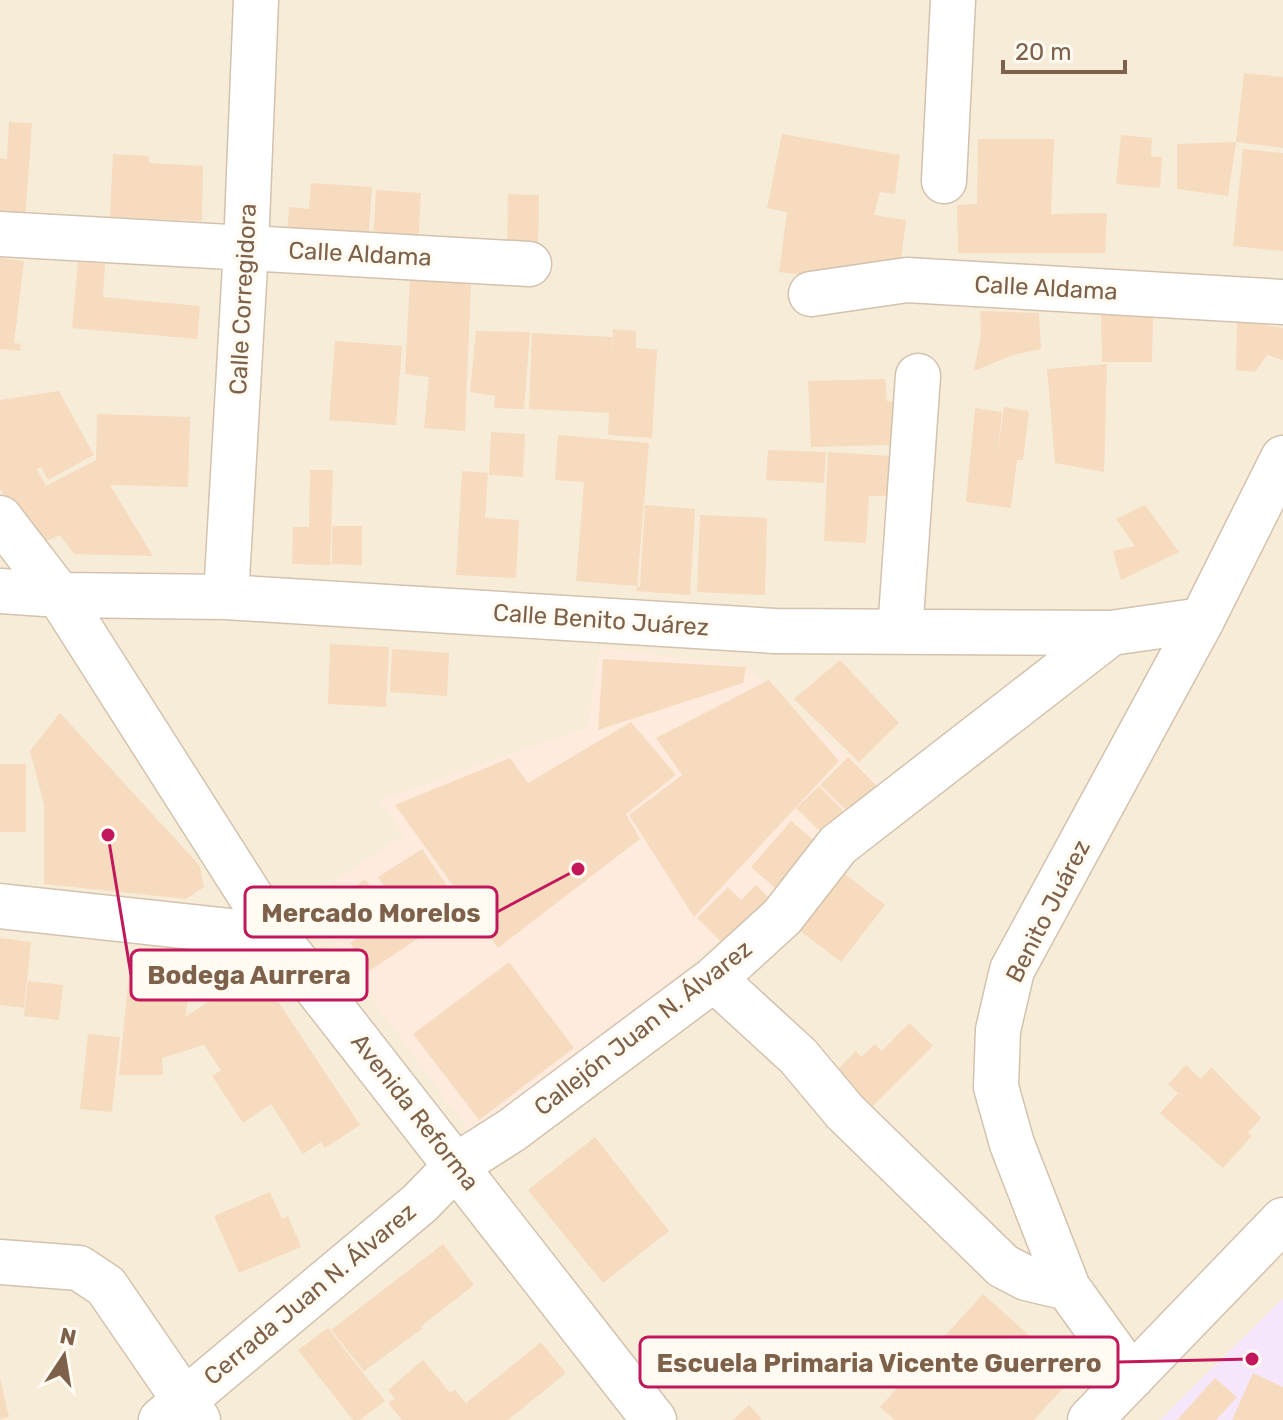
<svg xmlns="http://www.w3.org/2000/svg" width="1283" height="1420" viewBox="0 0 1283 1420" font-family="Rubik,sans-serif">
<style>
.residential{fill:#f7ecd8}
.commercial{fill:#ffebde}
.education{fill:#f6e6fb}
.building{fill:#f6dbbf}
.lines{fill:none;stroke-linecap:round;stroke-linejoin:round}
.minor-casing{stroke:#d3c2ae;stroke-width:47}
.tertiary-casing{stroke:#d3c2ae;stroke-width:47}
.minor{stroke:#fff;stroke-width:44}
.tertiary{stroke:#fff;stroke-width:44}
.labels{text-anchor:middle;stroke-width:7;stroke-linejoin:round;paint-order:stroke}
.street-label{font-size:24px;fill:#7d614a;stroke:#fffbf2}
.leader{fill:none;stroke:#c2185b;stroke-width:3}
.callout-dot{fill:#c2185b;stroke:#fffbf2;stroke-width:3}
.callout{fill:#fffbf2;stroke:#c2185b;stroke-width:3}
.callout-label{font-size:26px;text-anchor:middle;font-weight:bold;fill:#7d614a}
</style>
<rect width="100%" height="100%" fill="#fef8ea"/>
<path class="residential" d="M0,0H1283V1420H0Z"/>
<path class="commercial" d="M600,647L746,667L892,794L478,1143L302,903L404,835L380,800L588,727Z"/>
<path class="education" d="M1283,1298V1420H1160Z"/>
<path class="building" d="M1244,73L1283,77V148L1236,142Z
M9,122L32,123L25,221L0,219V158L7,159Z
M782,134L900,155L895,194L880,192L874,215L906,220L899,276L874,283L779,272L787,212L767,208Z
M1121,135L1152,138L1151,156L1162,157L1160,188L1116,184Z
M978,139H1054L1051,214L1107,213L1105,253H958L957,205L977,204Z
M1236,142L1228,196L1177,189V144Z
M1243,149L1283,153V251L1233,246Z
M113,154L149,156V163L203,166L202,221L110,217Z
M311,183L372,187L368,243L287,238L289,207L309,209Z
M376,190L421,193L418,246L373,243Z
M508,194L539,195L538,255L507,254Z
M0,258L24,261L14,343L21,344L20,351L0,349Z
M78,262L105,264L103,297L200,306L197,339L72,328Z
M410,279L471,282L465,431L424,428L429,377L405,374Z
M980,311L1039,313L1041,349L1013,355L974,371L981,335Z
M1153,312L1152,362H1102L1101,314Z
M1237,320L1283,328V360L1267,355L1255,372L1236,370Z
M613,329L636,331V348L657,350L652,438L608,435L609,413L529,409L532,333L612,337V353Z
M476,331L530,332L524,409L494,408L495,396L470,392Z
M335,341L402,346L396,425L329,420Z
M1107,364L1104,472L1055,463L1047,369Z
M885,379L887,401L896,403L891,445L811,447L808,381Z
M59,391L94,455L48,480L41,467L37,469L46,486L96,460L97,414L190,417L188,487L110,485L153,556L74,554L60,535L38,545L0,489V400Z
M1004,407L1029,411L1023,460H1017L1011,508L966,502L975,408L1002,412L997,458Z
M491,432L525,434L523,477L489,475Z
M558,435L649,443L637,586L576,581L584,482L555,480Z
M768,450L826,452L824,483L766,480Z
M828,452L890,456L888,496H869L866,543L824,541Z
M310,470H333L330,565L292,564L293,527H309Z
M462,471L488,473L485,518L519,520L516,578L456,575Z
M645,505L695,509L690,595L636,591L637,586L640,587Z
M1145,505L1179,552L1121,580L1113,551L1135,546L1116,519Z
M700,515L767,518L765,595L697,592Z
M332,526H362V565L332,564Z
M330,644L389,647L386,707L328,704Z
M392,649L449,653L447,696L390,692Z
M603,659L746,667L743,683L598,730Z
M840,660L899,723L859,762L794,699Z
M769,680L839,761L694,917L629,815L682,775L656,738Z
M60,713L200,866L204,887L186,899L44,884V804L30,751Z
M631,722L676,775L626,814L640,839L498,948L395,805L510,758L528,783Z
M848,757L887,796L860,824L820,785Z
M0,764H26V832H0Z
M819,786L855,823L833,844L796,808Z
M791,821L828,852L788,899L751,867Z
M422,849L463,909L369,971L350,943L399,909L378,877Z
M827,860L885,905L841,962L782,917Z
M365,879L379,898L339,928L325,910Z
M756,885L781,910L735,956L697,918L728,887L741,900Z
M0,938L31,942L24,1008L0,1005Z
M509,962L574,1048L479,1120L413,1034Z
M130,965L176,971L171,997L188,999L185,1017L257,970L360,1125L325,1148L321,1142L303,1154L271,1104L243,1123L212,1076L221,1070L204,1045L162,1058L163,1075H119Z
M28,981L63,985L59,1020L24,1016Z
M909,1023L933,1046L861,1118L825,1082L856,1051L861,1057L875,1044L882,1051Z
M88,1034L120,1037L112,1112L80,1109Z
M1186,1065L1201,1079L1211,1067L1261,1118L1248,1133L1252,1136L1223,1168L1160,1113L1178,1093L1168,1084Z
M595,1137L669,1231L603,1283L528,1190Z
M270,1192L282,1219L288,1216L301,1247L239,1273L214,1216Z
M443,1244L474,1285L420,1327L423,1328L364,1371L331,1330Z
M983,1294L1074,1376L1034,1420H895L880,1407Z
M328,1328L385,1401L360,1420H353L298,1350Z
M541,1342L566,1373L508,1420H402L388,1403L395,1399L388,1390L423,1360L450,1393L455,1390L466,1403Z
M1253,1373L1283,1387V1420H1232Z
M0,1378L9,1417L0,1419Z
M1215,1378L1237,1397L1216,1420H1177Z
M749,1405L762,1420H733Z"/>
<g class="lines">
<defs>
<path id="minor" d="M944,181L953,0
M0,234L529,264
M811,294L907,280L1283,302
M0,591L59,595L226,597L775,631L1111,633L1202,620
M226,597L246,248L256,0
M900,632L918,376
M0,906L276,936
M714,979L798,1056L845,1112L1003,1266L1026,1278L1068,1288
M0,1262L79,1268L106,1286L198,1420
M1132,1377L1068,1288L1012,1144L996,1087L998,1030L1012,970L1202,620L1283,458
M161,1420L420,1203L457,1165L512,1130L714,979L782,917L838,845L1111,633
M1090,1420L1283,1220"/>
<path id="tertiary" d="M0,518L59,595L276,936L654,1420"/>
</defs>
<use href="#minor" class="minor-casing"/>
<use href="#tertiary" class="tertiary-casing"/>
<use href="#minor" class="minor"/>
<use href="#tertiary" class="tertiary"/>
</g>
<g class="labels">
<g class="street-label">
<text transform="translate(360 254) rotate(3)" y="8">Calle Aldama</text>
<text transform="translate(1046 288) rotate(3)" y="8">Calle Aldama</text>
<text transform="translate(243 299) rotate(-87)" y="8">Calle Corregidora</text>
<text transform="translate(601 620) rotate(4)" y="8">Calle Benito Juárez</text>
<text transform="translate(1048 911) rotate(-63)" y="8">Benito Juárez</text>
<text transform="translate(643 1028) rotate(-38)" y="8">Callejón Juan N. Álvarez</text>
<text transform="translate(415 1112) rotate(52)" y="8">Avenida Reforma</text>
<text transform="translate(310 1294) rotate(-40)" y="8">Cerrada Juan N. Álvarez</text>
</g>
</g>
<path class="leader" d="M578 869L497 912M108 835L131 975M1252 1359L1118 1362"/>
<g class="callout-dot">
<circle cx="578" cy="869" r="8"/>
<circle cx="108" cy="835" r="8"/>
<circle cx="1252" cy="1359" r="8"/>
</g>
<g class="callout">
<rect x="245" y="887" width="252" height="50" rx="8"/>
<rect x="131" y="950" width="236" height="50" rx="8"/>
<rect x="640" y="1337" width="478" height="50" rx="8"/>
</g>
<g class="callout-label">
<text x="371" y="922">Mercado Morelos</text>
<text x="249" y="984">Bodega Aurrera</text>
<text x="879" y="1372">Escuela Primaria Vicente Guerrero</text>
</g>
<g transform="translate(64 1356) rotate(12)" stroke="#fffbf2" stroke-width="6" paint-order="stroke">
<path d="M0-6L14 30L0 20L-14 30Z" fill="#7d614a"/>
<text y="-12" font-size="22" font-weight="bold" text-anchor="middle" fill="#7d614a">N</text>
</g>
<path d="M1003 60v12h122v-12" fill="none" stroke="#7d614a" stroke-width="4"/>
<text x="1015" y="60" font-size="24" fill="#7d614a" stroke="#fffbf2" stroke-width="6" paint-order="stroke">20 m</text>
</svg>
